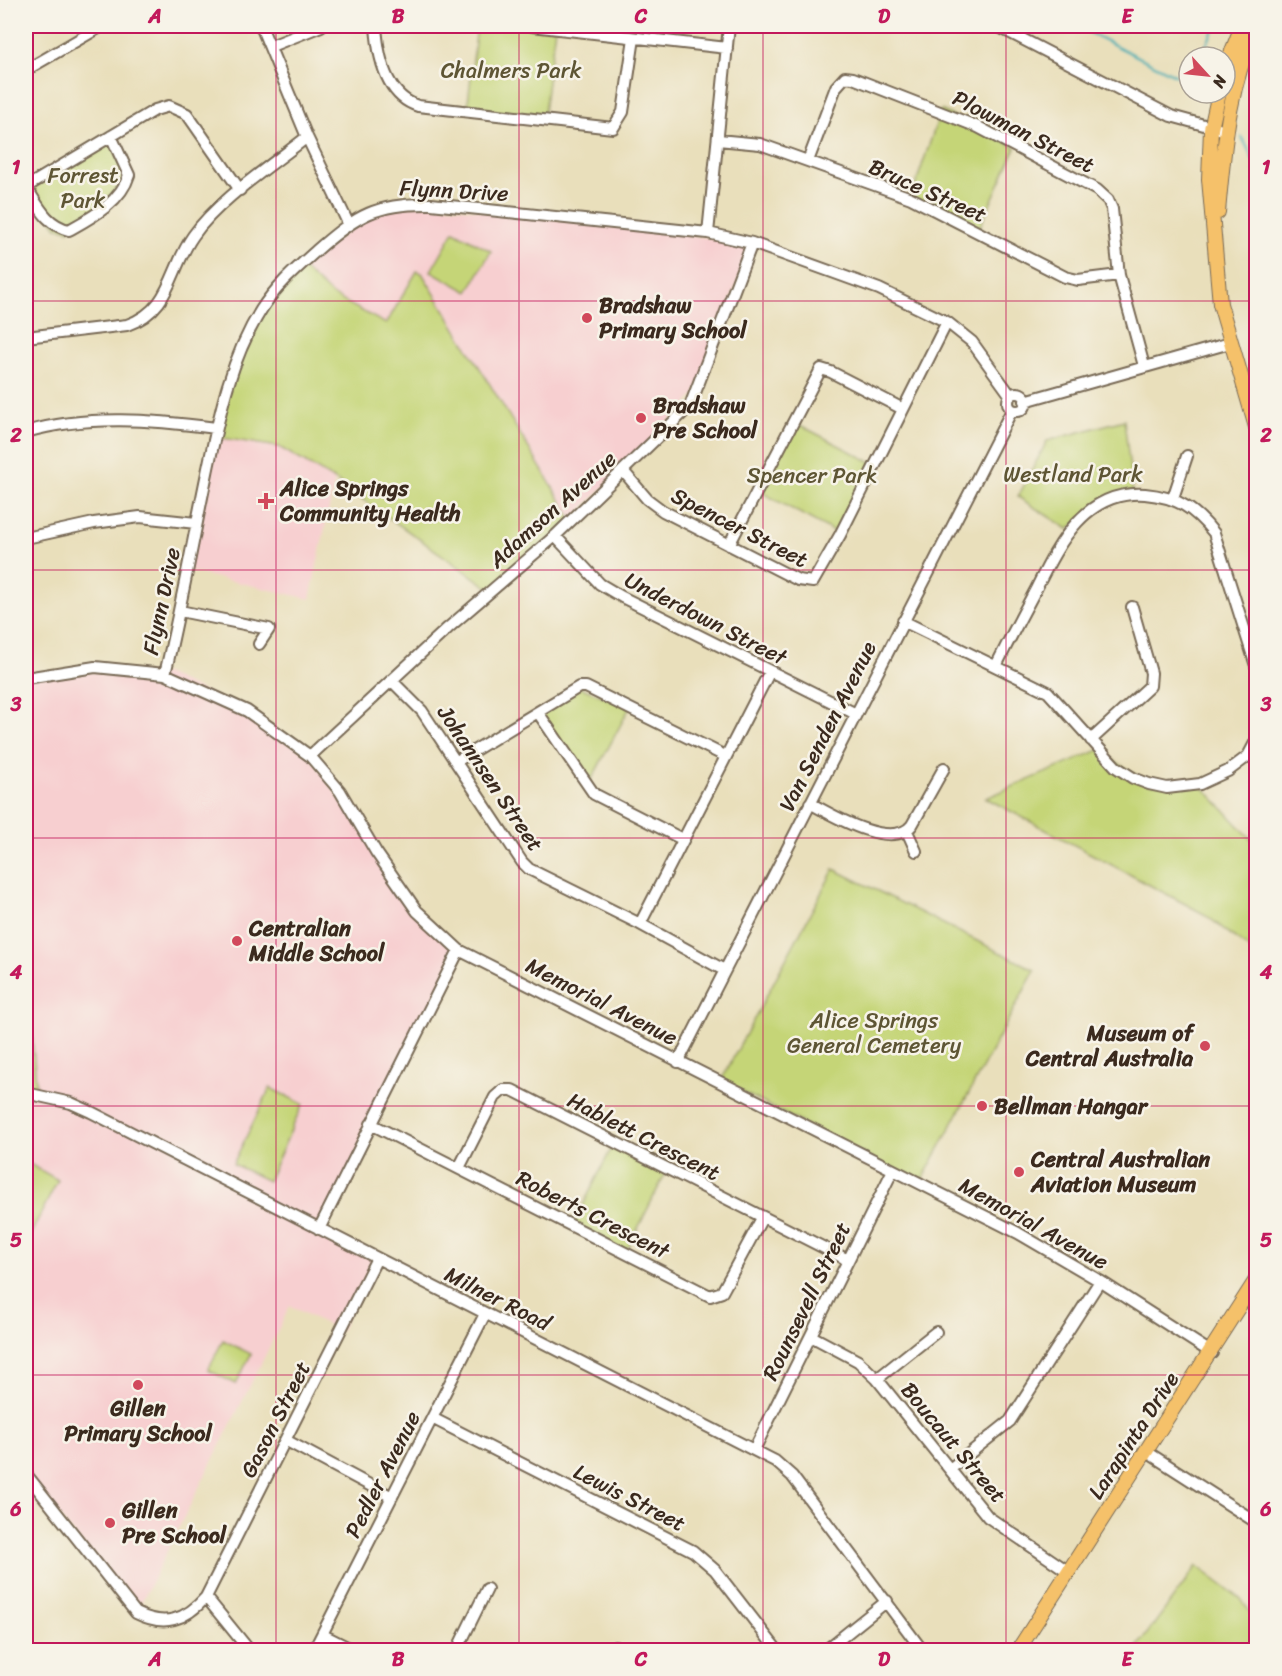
<svg xmlns="http://www.w3.org/2000/svg" width="1282" height="1676" viewBox="0 0 1282 1676" font-family="Sriracha,sans-serif">
<style>
.built{fill:#f7cfd0}
.green{fill:#c5d577;stroke:#80804a;stroke-width:1.5}
.lines{fill:none;stroke-linecap:round;stroke-linejoin:round}
.stream{stroke:#39abb4;stroke-width:2}
.minor-casing{stroke:#786955;stroke-width:14}
.major-casing{stroke:#786955;stroke-width:16}
.minor{stroke:#fff;stroke-width:10}
.major{stroke:#f5c16b;stroke-width:14}
.grid{fill:none;stroke:#c2185b;stroke-width:1.5;stroke-opacity:0.55}
.poi-dot{fill:#d1495b;stroke:#f7f3e8;stroke-width:2}
.labels{text-anchor:middle;stroke-width:5;stroke-linejoin:round;paint-order:stroke}
.park-label{font-size:22px;fill:#5e5534;stroke:#f7f3e8}
.street-label{font-size:22px;fill:#3b2a1e;stroke:#f7f3e8}
.poi-label{font-size:22px;font-weight:bold;fill:#3b2a1e;stroke:#f7f3e8;text-anchor:start}
.neatline{fill:none;stroke:#c2185b;stroke-width:2}
.grid-label{font-size:20px;text-anchor:middle;font-weight:bold;fill:#c2185b}
</style>
<rect width="100%" height="100%" fill="#f7f3e8"/>
<filter id="ink" filterUnits="userSpaceOnUse"><feTurbulence type="fractalNoise" baseFrequency=".0167" numOctaves="2"/><feDisplacementMap in="SourceGraphic" scale="12" xChannelSelector="R" yChannelSelector="G"/><feConvolveMatrix kernelMatrix="1 2 1 2 8 2 1 2 1" color-interpolation-filters="sRGB"/></filter>
<filter id="wash" filterUnits="userSpaceOnUse"><feTurbulence type="fractalNoise" baseFrequency=".008" numOctaves="4" result="noise"/><feDisplacementMap in="SourceGraphic" scale="24" xChannelSelector="R" yChannelSelector="G"/><feGaussianBlur stdDeviation="1.35" result="paint"/><feColorMatrix in="noise" values="0 0 0 0 0 0 0 0 0 0 0 0 0 0 0 0 0 1.4 0 .05"/><feComposite in="paint" operator="in"/></filter>
<g filter="url(#wash)">
<rect width="100%" height="100%" fill="#e9dfbb"/>
<path class="built" d="M431,204L752,243L695,395L572,519L422,273L417,271L387,324L332,295L300,266L381,208Z
M215,437L279,447L335,480L310,599L188,571Z
M61,671L165,674L212,695L310,756L417,911L459,950L319,1228L377,1258L340,1331L290,1306L136,1613L26,1474V1243L58,1180L26,1162V1093L37,1094L26,963V678Z"/>
<path class="green" d="M477,26L555,28L543,120L467,111Z
M941,110L1016,147L977,233L911,198Z
M111,136L127,166L126,185L69,230L57,227L26,187Z
M454,231L491,251L468,292L431,271Z
M300,266L332,295L386,324L417,271L422,273L572,519L492,590L335,480L279,447L215,437L248,331Z
M1124,420L1133,494L1114,497L1068,529L1018,497L1047,441Z
M792,421L875,464L840,535L757,490Z
M579,687L630,707L587,788L539,714Z
M1099,750L1149,784H1200L1256,844V954L1204,914L986,798Z
M834,869L1035,970L920,1184L721,1081Z
M26,963L37,1094L26,1093Z
M270,1088L303,1104L268,1181L233,1164Z
M614,1143L668,1168L626,1252L573,1225Z
M26,1162L58,1180L26,1243Z
M223,1340L251,1354L236,1384L208,1370Z
M1197,1566L1241,1599L1256,1621V1650H1135Z"/>
<g class="lines">
<path class="stream" d="M1076,26L1189,82
M1201,57L1215,26
M1242,137L1256,165"/>
</g>
</g>
<g filter="url(#ink)">
<g class="lines">
<defs>
<path id="minor" d="M261,26L307,137L348,223
M376,26C378,56 386,96 418,106L613,128L623,112L634,38
M532,26L727,48
M997,26L1171,116L1226,131
M271,46L321,26
M26,70L102,26
M718,140L760,144L911,198L1065,277L1078,280L1119,275
M808,161L836,87L845,77L853,78L978,127L1097,190L1108,200L1112,209L1119,275L1144,366
M26,187L155,110L169,106L187,114L240,190
M26,187C38,205 46,225 69,230C92,217 121,202 129,175L111,136
M708,233L729,26
M26,337L127,325C172,309 169,270 193,236C218,200 272,165 307,137
M1008 402a9 9 0 1 1 18 0a9 9 0 1 1-18 0Z
M1025,401L1230,343
M26,432C87,414 154,420 216,428
M624,472L647,499L663,511L798,580L813,582L840,535L947,322
M1173,498L1187,456
M555,536L600,584L622,597L854,713
M26,538L94,523L140,517L196,523
M729,545L821,369L831,372L903,409
M180,611L269,629L259,644
M903,621L1048,692L1116,767L1133,778L1149,784L1167,788L1200,784L1228,771L1248,756L1256,741
M996,666C1009,640 1022,615 1036,589C1059,543 1085,490 1145,494C1177,497 1194,508 1214,533L1256,666
M165,674C181,607 193,540 207,473C219,416 230,360 261,310C276,286 297,268 317,250C357,215 377,203 431,204L708,233L752,243L879,289L947,322L972,342L1011,396
M26,678L95,667L165,674L247,711L310,756L340,791L376,852L417,911L459,950L1018,1233L1100,1281L1212,1353
M392,681L422,711L522,862L529,869L640,924L724,970
M539,714L594,794L682,839
M1091,740L1150,686L1151,673L1132,607
M310,756L448,628L555,536L690,406L752,243
M457,761L579,687H586L725,756
M810,803C832,815 892,851 912,825L944,768
M907,831L916,851
M640,924L769,673
M678,1062L1012,410
M26,1093L71,1103L91,1112L775,1461L792,1476L922,1650
M371,1124L710,1296L722,1292L762,1218
M459,1168L495,1097L503,1090H512L848,1260
M319,1229L459,950
M811,1336L858,1361L877,1379L988,1517L1069,1572
M877,1379L936,1332
M432,1418L693,1551L715,1570L777,1650
M287,1441L392,1497
M754,1450L893,1170
M1147,1452L1256,1522
M950,1469L1010,1421L1100,1281
M26,1474L136,1613C164,1627 185,1621 206,1597L377,1258
M206,1597L249,1650
M323,1635L353,1650
M314,1650L485,1314
M457,1650L487,1589
M614,1650L615,1647
M826,1650L887,1601"/>
<path id="major" d="M1225,69L1242,26
M1219,93L1211,129L1209,179L1220,304L1256,427
M1218,212C1224,148 1228,87 1256,28
M1018,1650L1256,1280"/>
</defs>
<use href="#minor" class="minor-casing"/>
<use href="#major" class="major-casing"/>
<use href="#minor" class="minor"/>
<use href="#major" class="major"/>
</g>
</g>
<path class="grid" d="M276,26V1650M519,26V1650M763,26V1650M1006,26V1650M26,301H1256M26,570H1256M26,838H1256M26,1106H1256M26,1375H1256"/>
<g class="poi-dot">
<circle cx="587" cy="318" r="6"/>
<circle cx="641" cy="418" r="6"/>
<path d="M263 492h6v6h6v6h-6v6h-6v-6h-6v-6h6z"/>
<circle cx="237" cy="941" r="6"/>
<circle cx="1205" cy="1046" r="6"/>
<circle cx="982" cy="1106" r="6"/>
<circle cx="1019" cy="1172" r="6"/>
<circle cx="138" cy="1385" r="6"/>
<circle cx="110" cy="1523" r="6"/>
</g>
<g class="labels">
<g class="park-label">
<text x="511" y="78">Chalmers Park</text>
<text x="83" y="183">Forrest<tspan x="83" dy="25">Park</tspan></text>
<text x="1073" y="482">Westland Park</text>
<text x="812" y="483">Spencer Park</text>
<text x="874" y="1028">Alice Springs<tspan x="874" dy="25">General Cemetery</tspan></text>
</g>
<g class="street-label">
<text transform="translate(1024 131) rotate(27)" y="8">Plowman Street</text>
<text transform="translate(454 190) rotate(3)" y="8">Flynn Drive</text>
<text transform="translate(928 190) rotate(24)" y="8">Bruce Street</text>
<text transform="translate(552 509) rotate(-42)" y="8">Adamson Avenue</text>
<text transform="translate(740 527) rotate(27)" y="8">Spencer Street</text>
<text transform="translate(161 601) rotate(-78)" y="8">Flynn Drive</text>
<text transform="translate(706 618) rotate(27)" y="8">Underdown Street</text>
<text transform="translate(827 726) rotate(-63)" y="8">Van Senden Avenue</text>
<text transform="translate(491 778) rotate(56)" y="8">Johannsen Street</text>
<text transform="translate(602 1001) rotate(27)" y="8">Memorial Avenue</text>
<text transform="translate(644 1136) rotate(27)" y="8">Hablett Crescent</text>
<text transform="translate(593 1214) rotate(27)" y="8">Roberts Crescent</text>
<text transform="translate(1034 1223) rotate(29)" y="8">Memorial Avenue</text>
<text transform="translate(498 1298) rotate(27)" y="8">Milner Road</text>
<text transform="translate(806 1301) rotate(-64)" y="8">Rounsevell Street</text>
<text transform="translate(275 1419) rotate(-63)" y="8">Gason Street</text>
<text transform="translate(1133 1435) rotate(-57)" y="8">Larapinta Drive</text>
<text transform="translate(954 1442) rotate(50)" y="8">Boucaut Street</text>
<text transform="translate(382 1474) rotate(-63)" y="8">Pedler Avenue</text>
<text transform="translate(630 1497) rotate(27)" y="8">Lewis Street</text>
</g>
<g class="poi-label">
<text x="599" y="313">Bradshaw<tspan x="599" dy="25">Primary School</tspan></text>
<text x="653" y="413">Bradshaw<tspan x="653" dy="25">Pre School</tspan></text>
<text x="280" y="496">Alice Springs<tspan x="280" dy="25">Community Health</tspan></text>
<text x="249" y="936">Centralian<tspan x="249" dy="25">Middle School</tspan></text>
<text x="1193" y="1041" text-anchor="end">Museum of<tspan x="1193" dy="25">Central Australia</tspan></text>
<text x="994" y="1114">Bellman Hangar</text>
<text x="1031" y="1167">Central Australian<tspan x="1031" dy="25">Aviation Museum</tspan></text>
<text x="138" y="1416" text-anchor="middle">Gillen<tspan x="138" dy="25">Primary School</tspan></text>
<text x="122" y="1518">Gillen<tspan x="122" dy="25">Pre School</tspan></text>
</g>
</g>
<rect width="1282" height="1676" fill="none" stroke="#f7f3e8" stroke-width="66"/>
<g transform="translate(1207 75) rotate(117)"><circle r="28" fill="#f7f3e8" stroke="#aca397" stroke-width="1.5"/>
<path d="M0-4.5L10 22L0 15L-10 22Z" fill="#d1495b"/>
<text y="-9" font-size="16" font-weight="bold" text-anchor="middle" fill="#3b2a1e">N</text>
</g>
<rect x="33" y="33" width="1216" height="1610" class="neatline"/>
<g class="grid-label">
<text x="155" y="23">A</text>
<text x="398" y="23">B</text>
<text x="641" y="23">C</text>
<text x="884" y="23">D</text>
<text x="1127" y="23">E</text>
<text x="16" y="174">1</text>
<text x="1266" y="174">1</text>
<text x="16" y="442">2</text>
<text x="1266" y="442">2</text>
<text x="16" y="711">3</text>
<text x="1266" y="711">3</text>
<text x="16" y="979">4</text>
<text x="1266" y="979">4</text>
<text x="16" y="1247">5</text>
<text x="1266" y="1247">5</text>
<text x="16" y="1516">6</text>
<text x="1266" y="1516">6</text>
<text x="155" y="1666">A</text>
<text x="398" y="1666">B</text>
<text x="641" y="1666">C</text>
<text x="884" y="1666">D</text>
<text x="1127" y="1666">E</text>
</g>
</svg>
